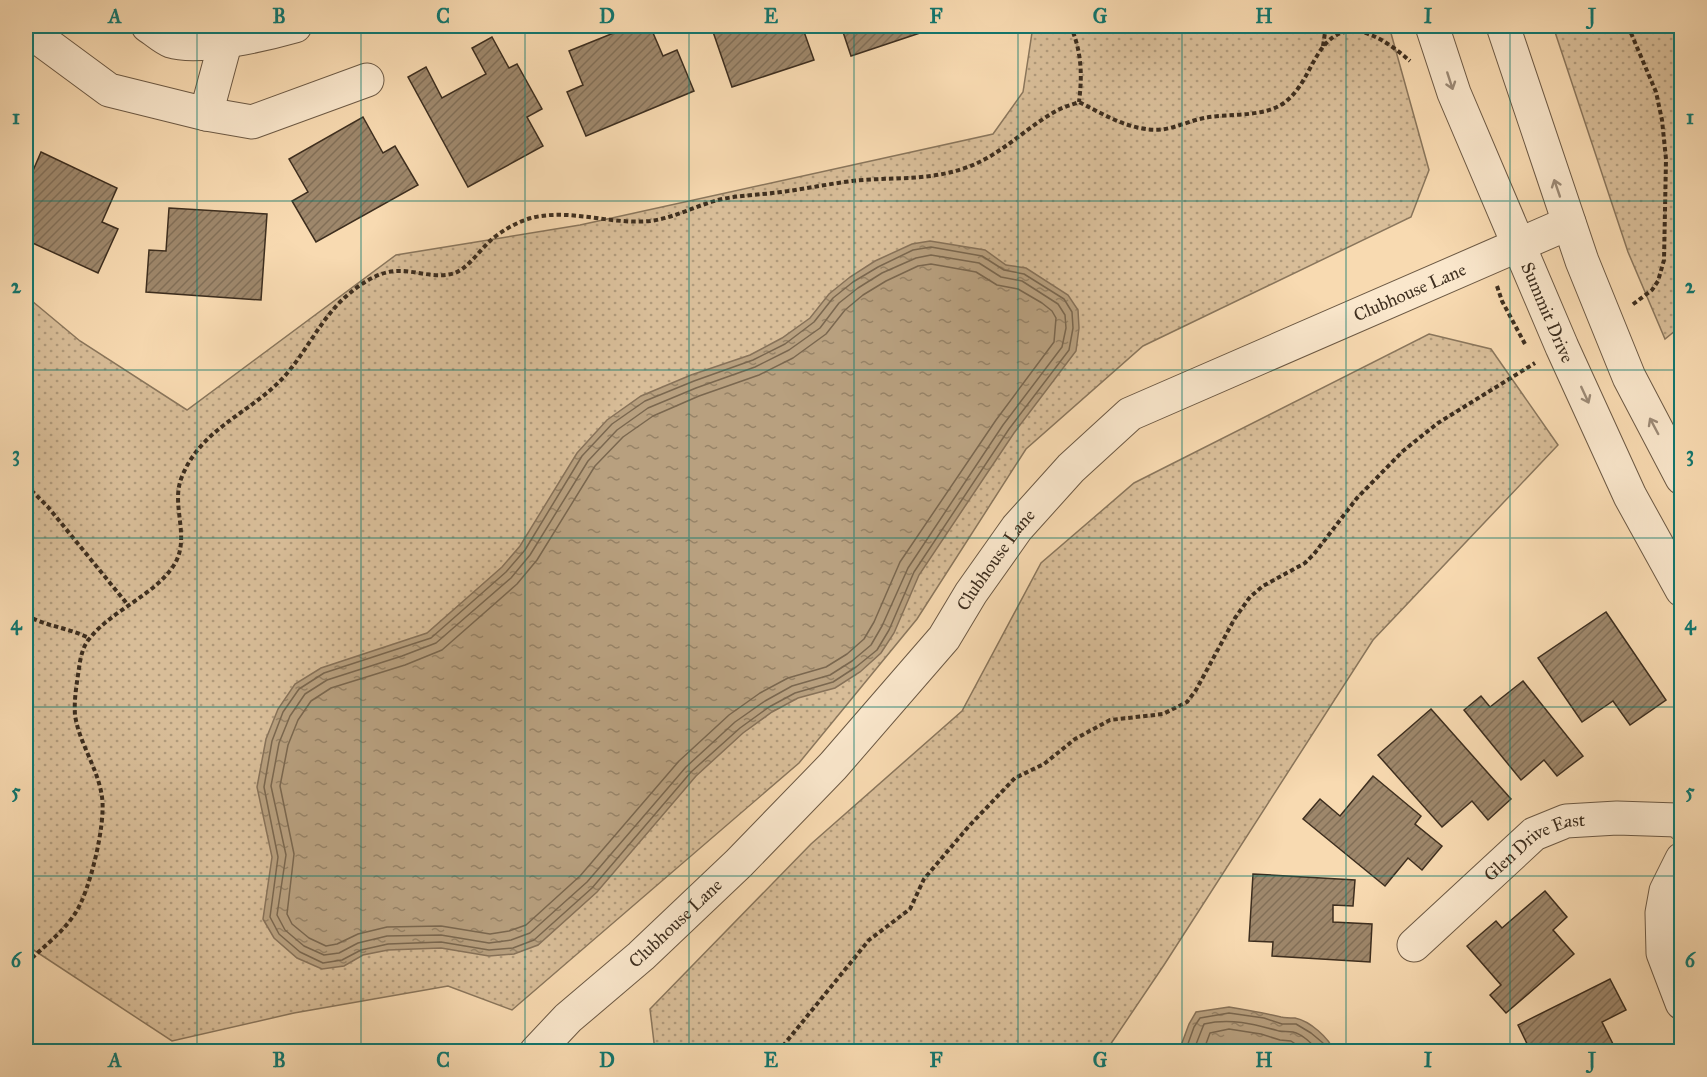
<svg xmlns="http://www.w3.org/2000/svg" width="1707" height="1077" viewBox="0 0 1707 1077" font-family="'IM FELL Great Primer',serif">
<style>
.grass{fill:url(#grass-dots);stroke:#8a765c;stroke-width:1.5}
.water{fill:url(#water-ripples);stroke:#877259;stroke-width:1.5}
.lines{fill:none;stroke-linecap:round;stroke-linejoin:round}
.shore{stroke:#7a674f;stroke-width:1.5}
.building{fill:url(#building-hatch);stroke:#3d2e1f;stroke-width:1.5}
.minor-casing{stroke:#6c5944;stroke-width:35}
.path{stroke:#3d2e1f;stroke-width:4;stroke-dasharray:4.5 3;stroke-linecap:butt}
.minor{stroke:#fae7cc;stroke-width:33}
.oneway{stroke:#9c8a76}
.grid{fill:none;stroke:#0f766e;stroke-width:1.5;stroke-opacity:0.55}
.labels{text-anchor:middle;stroke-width:6;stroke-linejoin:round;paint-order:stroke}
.street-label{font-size:18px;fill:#3d2e1f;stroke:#fae7cc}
.neatline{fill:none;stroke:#0f766e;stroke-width:2}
.grid-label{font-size:20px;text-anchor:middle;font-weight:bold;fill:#0f766e}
</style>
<defs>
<pattern id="grass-dots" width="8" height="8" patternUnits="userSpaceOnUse" patternTransform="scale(1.5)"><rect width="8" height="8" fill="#d8bd98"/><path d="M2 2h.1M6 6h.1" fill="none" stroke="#b09a7b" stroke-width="1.8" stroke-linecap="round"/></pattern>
<pattern id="water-ripples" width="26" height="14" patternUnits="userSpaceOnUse" patternTransform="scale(1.5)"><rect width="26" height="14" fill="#b8a07f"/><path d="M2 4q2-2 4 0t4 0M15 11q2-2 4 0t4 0" fill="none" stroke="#978367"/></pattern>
<pattern id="building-hatch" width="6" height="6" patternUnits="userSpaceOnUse" patternTransform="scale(1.5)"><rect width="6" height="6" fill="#9e876b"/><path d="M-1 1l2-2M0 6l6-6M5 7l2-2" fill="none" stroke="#826f57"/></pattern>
</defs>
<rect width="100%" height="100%" fill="#f8dab1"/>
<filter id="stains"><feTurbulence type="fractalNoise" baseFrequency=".00333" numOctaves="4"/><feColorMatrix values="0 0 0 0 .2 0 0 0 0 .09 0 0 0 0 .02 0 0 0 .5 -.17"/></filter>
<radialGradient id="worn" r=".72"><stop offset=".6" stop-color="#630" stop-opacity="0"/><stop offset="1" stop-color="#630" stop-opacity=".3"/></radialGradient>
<path class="grass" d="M1033,26H1389L1429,170L1411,217L1143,346L1026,449L917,619L799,763L512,1010L448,986L294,1013L172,1041L26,945V296L80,341L187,410L396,255L580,225L993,134L1023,92Z
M1553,26H1681V326L1665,339L1628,252Z
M1429,334L1491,349L1558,445L1373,640L1164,965L1106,1051H655L650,1009L811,844L962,711L1041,563L1134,483Z"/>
<path class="water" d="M930,241L985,250L1006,265L1026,268L1068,295L1078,310L1079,328L1076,351L1014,433L919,575L894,633L881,653L860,672L835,688L798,698L772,712L743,733L696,776L597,892L538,945L514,954L489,956L441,948L388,950L363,955L344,966L322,969L297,958L274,938L263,919L272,857L257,787L266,739L278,709L295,684L321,668L427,633L502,567L520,546L577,453L607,420L641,396L691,375L750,355L782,338L810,318L829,294L850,277L875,261L912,244Z
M1229,1007C1247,1010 1264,1013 1281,1017C1286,1018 1290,1018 1295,1018C1310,1021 1329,1038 1334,1051H1179L1189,1024L1196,1012Z"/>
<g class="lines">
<path class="shore" d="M931,247L982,256L1004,270L1024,274L1064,299L1072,312L1073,328L1069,350L1009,429L914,572L889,630L877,650L856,667L833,682L795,693L769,707L740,728L691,772L592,888L534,940L513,948L489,950L441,942L388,944L361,950L342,960L323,963L300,952L279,934L270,917L278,857L264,787L272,741L283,712L299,689L324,673L431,638L506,572L525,550L582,456L612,424L645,401L694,381L753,360L785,344L814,322L833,298L853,282L878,267L913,250Z
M931,255L979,263L1001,277L1022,281L1058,304L1065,315L1066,328L1062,347L1003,425L908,568L882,626L871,645L852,661L830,675L792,686L765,701L735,722L686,767L587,882L530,933L511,940L489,943L441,935L387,936L358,943L339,953L324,955L304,946L285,930L277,915L286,855L271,786L279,743L290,716L305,694L327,680L402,656L436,643L511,578L530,555L588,461L617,430L648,408L696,388L755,367L789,350L820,328L839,303L858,288L882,273L916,258Z
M931,264L976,272L997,285L1018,289L1042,303L1052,311L1056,318L1054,342L996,420L900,562L874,622L864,639L847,654L826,667L788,678L760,693L729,715L679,761L580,876L526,925L509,931L490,934L441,926L387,927L358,934L337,944L326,946L309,938L292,924L287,914L294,854L280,786L288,745L298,720L311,701L331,688L405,665L442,650L517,584L537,560L595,466L623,437L653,416L699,396L759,375L793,358L826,334L845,310L863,295L886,281L918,266Z
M1185,1052L1194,1027L1200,1018L1229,1013L1264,1018L1282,1024H1296L1311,1033L1323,1043L1328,1052
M1193,1052L1204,1024C1231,1018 1253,1024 1279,1031C1283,1032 1288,1031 1293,1032C1302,1034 1313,1044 1319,1052
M1203,1052L1210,1033L1229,1029L1261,1034L1280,1040L1291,1041L1307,1052"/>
</g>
<path class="building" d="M631,26H650L663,56L677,50L694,91L586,136L567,92L583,85L569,51Z
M711,26H802L814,60L732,87Z
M841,26H931L932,29L851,56Z
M492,37L509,68L517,64L542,109L527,117L543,146L468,187L408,77L426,67L442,98L486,74L472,48Z
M363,117L383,153L395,146L418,185L316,242L292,201L308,192L289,159Z
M41,152L117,188L102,222L118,229L98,273L26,240V187Z
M169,208L267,214L261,300L146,292L149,250L166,251Z
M1606,612L1666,700L1630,725L1613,701L1582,722L1538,658Z
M1523,681L1583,756L1557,776L1544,760L1521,780L1464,710L1481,696L1490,707Z
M1431,709L1511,799L1488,820L1472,801L1442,827L1378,755Z
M1373,776L1421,816L1415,824L1442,846L1422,870L1408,858L1385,886L1303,819L1320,799L1340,816Z
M1253,874L1355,880L1353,906L1333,905V922L1372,924L1370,962L1272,956L1273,942L1249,941Z
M1545,891L1567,917L1553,930L1574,954L1506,1013L1490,995L1501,985L1467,946L1496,921L1502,928Z
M1610,979L1626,1010L1602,1022L1617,1052H1531L1518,1025Z"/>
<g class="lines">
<defs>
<g id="minor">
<path d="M27,26L29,31L109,90L206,114L226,40"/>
<path d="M148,26C155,30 163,38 171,41C199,50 267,34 295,26"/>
<path id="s1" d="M1432,26L1454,93L1562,347L1630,496L1682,590"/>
<path d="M1503,26L1582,261L1629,377L1682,478"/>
<path d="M206,114L252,122L367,80"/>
<path d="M1682,859L1666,891L1662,913L1663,953L1682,1003"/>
<path id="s2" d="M1414,945L1534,834L1566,821L1617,818L1677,820L1682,824"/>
<path id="s3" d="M536,1052L568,1018L641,956L739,863L833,766L944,638L971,593L1017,528L1071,468L1130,414L1569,223"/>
</g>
</defs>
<use href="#minor" class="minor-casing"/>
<path class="path" d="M1360,26L1367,32
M1628,26L1656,92L1662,120L1666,159L1664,260L1658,281L1652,290L1632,305
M1073,32C1082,56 1082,78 1079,102
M1323,46L1326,26
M1497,286L1502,301L1525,344
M26,485L48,507L128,605
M26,615C45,626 69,628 89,638
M32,958C47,944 65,930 76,912C90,890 106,824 102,797C98,768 79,743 75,715C74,702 76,688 78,675C80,662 81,648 90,638C112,610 155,595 174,565C191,538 171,507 181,479C199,430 248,414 281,380C307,353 321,316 350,293C363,282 382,270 400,271C417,271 437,279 455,273C469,267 479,251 490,241C501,231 517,222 531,218C570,208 610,225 650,221C674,218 695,206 718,200C738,195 760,195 781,192C805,189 828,184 852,181C888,177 926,181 962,169C998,158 1024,129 1056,111C1063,107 1071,105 1079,102C1101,113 1122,126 1146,129C1167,133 1184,122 1204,118C1229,113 1262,118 1284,103C1304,88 1309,65 1323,47C1349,13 1387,41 1410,61
M778,1052L869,940L910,909L924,879L969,826L1015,778L1044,764L1075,739L1110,720L1163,714L1187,702L1196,690L1235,618L1250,597L1263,586L1305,563L1314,554L1357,498L1403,451L1438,423L1535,363"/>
<use href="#minor" class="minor"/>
</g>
<defs><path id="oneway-shaft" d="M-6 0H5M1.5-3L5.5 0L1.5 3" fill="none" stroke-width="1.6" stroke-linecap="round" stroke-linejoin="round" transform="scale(1.5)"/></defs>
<g class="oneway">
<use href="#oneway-shaft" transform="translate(1450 81) rotate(72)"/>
<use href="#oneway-shaft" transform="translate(1557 188) rotate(-109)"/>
<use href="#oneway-shaft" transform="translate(1585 395) rotate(65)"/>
<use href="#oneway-shaft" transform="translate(1654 426) rotate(-118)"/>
</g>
<path class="grid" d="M197,26V1052M361,26V1052M525,26V1052M689,26V1052M854,26V1052M1018,26V1052M1182,26V1052M1346,26V1052M1510,26V1052M26,201H1682M26,370H1682M26,538H1682M26,707H1682M26,876H1682"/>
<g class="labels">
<g class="street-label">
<text dy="6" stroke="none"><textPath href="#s3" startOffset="1180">Clubhouse Lane</textPath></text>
<text dy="6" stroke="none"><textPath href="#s1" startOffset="309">Summit Drive</textPath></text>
<text dy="6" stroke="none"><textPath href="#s3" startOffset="676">Clubhouse Lane</textPath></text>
<text dy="6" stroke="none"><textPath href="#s2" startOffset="158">Glen Drive East</textPath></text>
<text dy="6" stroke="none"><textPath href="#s3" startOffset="190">Clubhouse Lane</textPath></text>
</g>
</g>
<rect width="1707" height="1077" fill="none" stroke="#f8dab1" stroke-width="66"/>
<rect x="33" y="33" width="1641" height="1011" class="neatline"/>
<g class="grid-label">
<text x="115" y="23">A</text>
<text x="279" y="23">B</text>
<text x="443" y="23">C</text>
<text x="607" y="23">D</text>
<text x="771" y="23">E</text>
<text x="936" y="23">F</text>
<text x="1100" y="23">G</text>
<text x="1264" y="23">H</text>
<text x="1428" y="23">I</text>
<text x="1592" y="23">J</text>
<text x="16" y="124">1</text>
<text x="1690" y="124">1</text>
<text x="16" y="293">2</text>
<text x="1690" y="293">2</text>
<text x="16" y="461">3</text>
<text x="1690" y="461">3</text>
<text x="16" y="630">4</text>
<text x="1690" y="630">4</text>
<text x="16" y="798">5</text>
<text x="1690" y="798">5</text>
<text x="16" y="967">6</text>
<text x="1690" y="967">6</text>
<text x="115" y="1067">A</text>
<text x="279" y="1067">B</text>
<text x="443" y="1067">C</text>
<text x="607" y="1067">D</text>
<text x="771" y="1067">E</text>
<text x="936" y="1067">F</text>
<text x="1100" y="1067">G</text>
<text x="1264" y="1067">H</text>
<text x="1428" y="1067">I</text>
<text x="1592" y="1067">J</text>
</g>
<rect width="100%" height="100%" filter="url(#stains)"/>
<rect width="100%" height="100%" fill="url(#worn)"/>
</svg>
